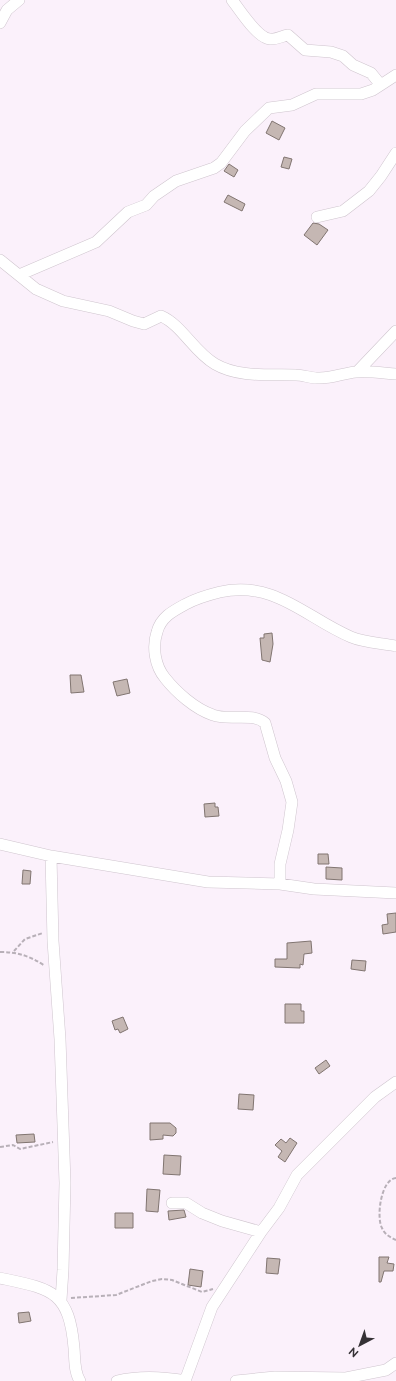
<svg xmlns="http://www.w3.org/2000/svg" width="396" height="1381" viewBox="0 0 396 1381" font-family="Raleway,sans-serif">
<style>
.building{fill:#c5b7b3;stroke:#817571}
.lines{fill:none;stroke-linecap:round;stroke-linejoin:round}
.minor-casing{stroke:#cfc5ce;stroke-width:12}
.path{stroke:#b8b0b8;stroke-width:2;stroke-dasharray:4 2;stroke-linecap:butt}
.minor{stroke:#fff;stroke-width:11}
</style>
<rect width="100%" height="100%" fill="#fbf1fb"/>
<path class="building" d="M272,121L285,128L279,140L266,133Z
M284,157L292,159L289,169L281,167Z
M229,164L238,170L234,177L224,171Z
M228,195L245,204L242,211L224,202Z
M313,223L319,224L328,230L317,245L304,235Z
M272,633L273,644L270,662L262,660L260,638H264V634Z
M70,675H81L84,692L71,693Z
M127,679L130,693L117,696L113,682Z
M215,803V807H218L219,816L205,817L204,804Z
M318,854H328L329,864H318Z
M326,867L342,868V880L326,879Z
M23,870L31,871L30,884H22Z
M396,913V932L383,934L382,925L388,924L387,914Z
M311,941L312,953L304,954L303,965L300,964V968L275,967V959H287V943Z
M352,960L366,961L365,971L351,969Z
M285,1004H301V1011H304V1023H285Z
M123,1017L128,1029L120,1033L118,1029L115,1030L112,1021Z
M326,1060L330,1066L319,1074L315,1068Z
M239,1094L254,1095L253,1110L238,1109Z
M150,1123H170L176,1128V1133L173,1136L163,1135V1139L150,1140Z
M34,1134L35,1142L17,1143L16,1135Z
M290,1138L297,1143L285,1162L278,1157L282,1151L275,1145L281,1139L286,1143Z
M164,1155L181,1156L180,1175L163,1174Z
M147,1189L160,1190L158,1212L146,1211Z
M184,1210L186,1217L169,1220L168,1211Z
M115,1213H133V1228H115Z
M379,1257H389L387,1263L394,1264L393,1271H384L381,1282H379Z
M267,1258L280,1259L278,1274L266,1273Z
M190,1269L203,1271L201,1287L188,1285Z
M29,1312L31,1321L19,1323L18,1313Z"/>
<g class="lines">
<defs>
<path id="minor" d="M232,0C240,10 257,38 270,39C276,40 282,36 288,35L305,50L331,52L343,56L353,65L371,73L380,84
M0,23L7,10L19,0
M317,217L343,211L369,191L381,176L396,153
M0,260L36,289L63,301L109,311L133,321L144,324L161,316C182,325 194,352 215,364C239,378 270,374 296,375C303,375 310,378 317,378C331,379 343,373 356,372C369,371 383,373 396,374
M19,275L96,242L128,212L146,205L154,196L176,181L214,168L221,163L245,131L269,108L292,105L316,94H361L373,90L396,75
M357,372L396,331
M0,844L51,856L208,882L280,884L314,889L396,893
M51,856L53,941L60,1039L65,1183L63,1270L61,1300
M280,884V864L288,830L292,802L286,781L275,758L265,723C253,712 228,721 213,715C195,709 176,692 165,678C155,666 152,647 157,632C161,617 173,611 186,604C197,598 208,595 220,592C275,580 306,618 351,637C365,643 382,643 396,646
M172,1203H186L202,1213L222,1221L261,1232
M0,1278C51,1289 69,1290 74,1348C75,1359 74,1372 80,1381
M117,1381C138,1376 164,1377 186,1381
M185,1381L212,1307L261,1232L279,1208L297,1175L375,1097L396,1082
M236,1381L275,1377L346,1378L386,1370L396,1363"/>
</defs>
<use href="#minor" class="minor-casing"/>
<path class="path" d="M14,951L25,939L43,933
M0,952C18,952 30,956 45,966
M0,1147L13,1145L20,1149L53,1142
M396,1178C381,1179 376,1217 382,1228C385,1235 390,1237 396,1240
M71,1298L116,1295L152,1281L162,1279L172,1280L202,1292L213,1289"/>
<use href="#minor" class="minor"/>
</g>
<g transform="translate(360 1345) rotate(221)" stroke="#fbf1fb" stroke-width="3" paint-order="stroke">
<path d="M0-3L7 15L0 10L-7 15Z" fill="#353135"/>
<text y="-6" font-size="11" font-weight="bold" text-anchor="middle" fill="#353135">N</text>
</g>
</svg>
